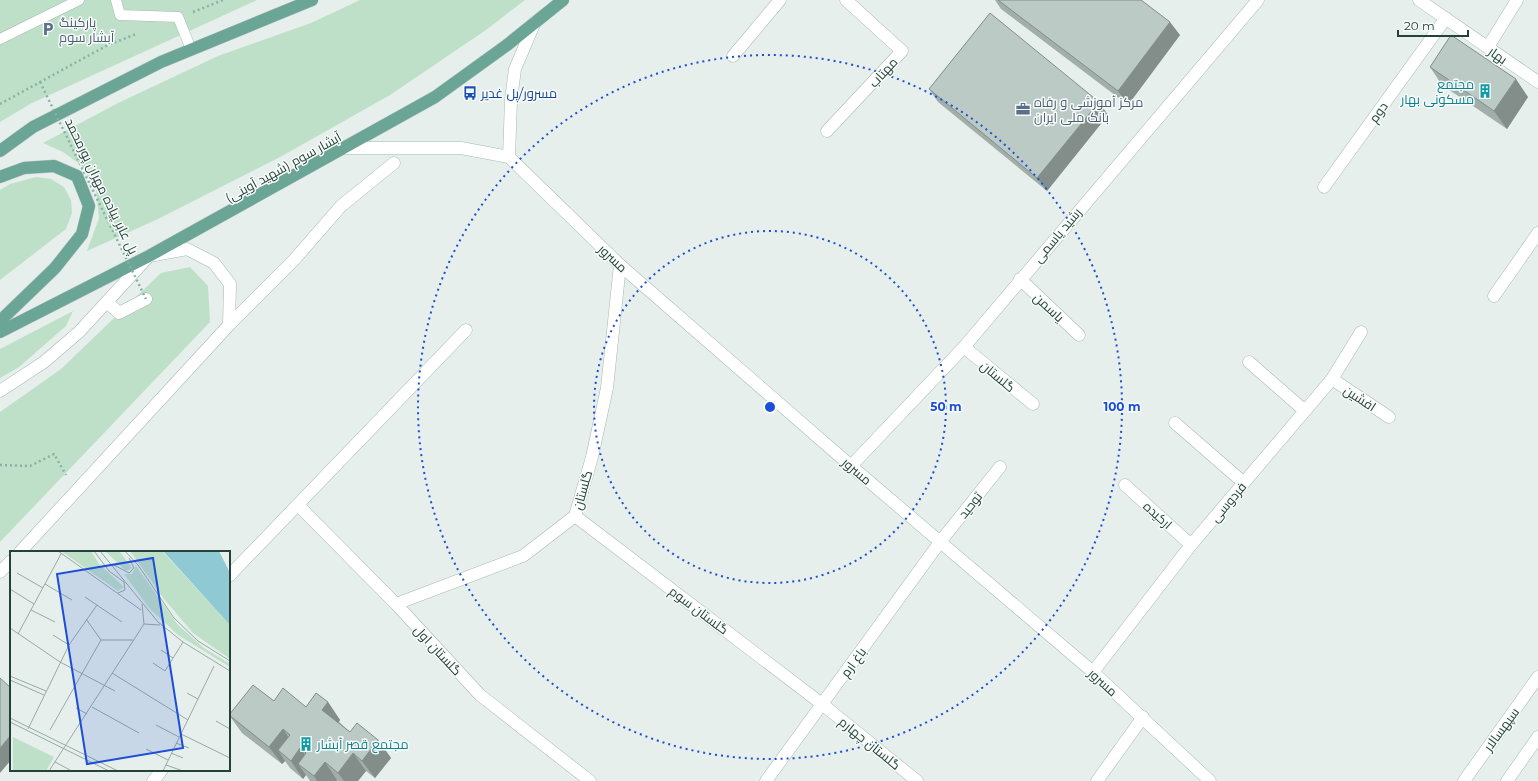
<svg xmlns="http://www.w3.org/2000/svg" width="1538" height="781" viewBox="0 0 1538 781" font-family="Montserrat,Cairo,sans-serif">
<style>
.green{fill:#bfe0c8}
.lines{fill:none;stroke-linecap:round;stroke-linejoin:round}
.lane-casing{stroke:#a8b8b2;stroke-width:11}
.street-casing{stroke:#a8b8b2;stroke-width:13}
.secondary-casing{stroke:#a4bbb3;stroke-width:13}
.primary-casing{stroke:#c2cac8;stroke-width:13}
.path{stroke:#86b3a5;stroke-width:2.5;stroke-dasharray:2 3;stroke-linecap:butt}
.lane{stroke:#fff;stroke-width:10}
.street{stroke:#fff;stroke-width:12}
.secondary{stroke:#fff;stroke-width:12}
.primary{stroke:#6aa596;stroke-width:12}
.path-bridge{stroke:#86b3a5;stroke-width:2.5;stroke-dasharray:2 3;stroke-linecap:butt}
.wall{fill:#a1aea9}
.shaded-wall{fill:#838d89}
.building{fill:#bbcac4;stroke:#838d89}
.ring{fill:none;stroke:#1d4ed8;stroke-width:2;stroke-dasharray:2 4}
.labels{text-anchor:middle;stroke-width:3;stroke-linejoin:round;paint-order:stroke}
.service-label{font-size:13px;fill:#4e5e75;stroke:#f7fbf9;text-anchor:start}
.street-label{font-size:13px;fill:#24423a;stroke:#f7fbf9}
.culture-label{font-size:13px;fill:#0d838f;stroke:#f7fbf9;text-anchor:end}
.transit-label{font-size:13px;fill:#164399;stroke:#f7fbf9;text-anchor:start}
.inset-road{fill:none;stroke:#98aaa4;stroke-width:1}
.view{fill:#1d4ed8;fill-opacity:0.15;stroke:#1d4ed8;stroke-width:2}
.inset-edge{fill:none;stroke:#24423a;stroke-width:2}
.centre{fill:#1d4ed8;stroke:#f7fbf9;stroke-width:2}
.ring-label{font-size:12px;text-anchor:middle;font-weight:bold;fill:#1d4ed8;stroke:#f7fbf9;stroke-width:3;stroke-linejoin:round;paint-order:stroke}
</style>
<rect width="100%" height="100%" fill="#e6efeb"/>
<path class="green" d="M0,0H257L32,103L0,122Z
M360,0H525L486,30L390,95L282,156L158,219L87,251L99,218L96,189L81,165L63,152L43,143L118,103L218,56L311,23Z
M36,177L51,179L64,187L71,200L72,213L66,229L0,280V190L10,184Z
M190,267L208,286L210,322L0,542V412L61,369L161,273Z
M73,311L66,326L19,367L0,378V349Z"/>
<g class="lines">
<defs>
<path id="lane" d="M116,0L120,15L178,17L191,49
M0,39L79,0"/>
<path id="street" d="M1419,0L1538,82
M1488,47L1517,0
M733,56L780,0
M827,131L902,51L846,0
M1324,187L1446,18
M1020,279L1079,335
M1494,296L1538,233
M107,302L119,313L146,299
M964,347L1033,404
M1249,362L1305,411
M1332,379L1389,417
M0,391L44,362L79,332L149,256L187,249L214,263L230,284L229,325
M1175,423L1244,483
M851,466L964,347L1258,0
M1125,485L1191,545
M298,505L396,604L480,695L590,781
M575,516L822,704L917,781
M20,552L229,325L294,260L341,206L394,163
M0,572L11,561
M229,576L466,330
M396,604L523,556L575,516L592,457L607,388L620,265
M1093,672L1191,545L1332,379L1361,332
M153,781L162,770
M766,781L940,542L1000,467
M1097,781L1143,717"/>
<path id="secondary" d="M346,148H461L509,157
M509,157L620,265L851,466L1093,672L1210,781
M509,157L511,100L515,69L535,22
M1464,781L1538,677
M1507,781L1538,737"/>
<path id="primary" d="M0,151L33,127L161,62L312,0
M0,177L24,168L54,166L77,176L89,206L82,234L55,268L0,321
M0,332L149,256L435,97L507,45L563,0"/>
</defs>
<use href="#lane" class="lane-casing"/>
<use href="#street" class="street-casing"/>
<use href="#secondary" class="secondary-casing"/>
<use href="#primary" class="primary-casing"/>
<path class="path" d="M193,12L223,0
M0,104L106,46L136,34
M0,465L30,466L54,454L66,475"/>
<use href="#lane" class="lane"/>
<use href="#street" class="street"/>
<use href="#secondary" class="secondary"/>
<use href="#primary" class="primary"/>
<path class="path-bridge" d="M40,82L146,299"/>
</g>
<path class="wall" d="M995,0H1141L1180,35L1128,105L1001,9Z
M1430,67L1528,97L1507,129L1442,85Z
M929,89L1108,115L1047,191L938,102Z
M274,701L306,707L328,702L340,720L339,722L350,732L378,740L391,758L375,778L366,771L358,781H338L337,780V781H310L306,775L303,779L290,768L285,761L282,764L242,733L229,715Z"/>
<path class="shaded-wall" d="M1170,22L1180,35L1128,105L1118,91Z
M1516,79L1528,97L1507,129L1494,111Z
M1099,102L1108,115L1047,191L1037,178Z
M328,702L340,720L334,728L322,710Z
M283,729L295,747L278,750L285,761L282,764L269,747Z
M11,735V760L0,773V748Z
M378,740L391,758L375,778L362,761Z
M300,748L313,766L298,764L306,775L303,779L291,761Z
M353,753L366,771L358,781H344L338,773Z
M325,762L337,780V781H317L314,776Z"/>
<path class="building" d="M998,0H1141L1170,22L1118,91Z
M990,13L1099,102L1037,178L929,89Z
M1451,35L1516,79L1494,111L1430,67Z
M0,678L11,688V735L0,748Z
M253,685L274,701L283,688L306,707L316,693L328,702L322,710L350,732L357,723L378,740L362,761L353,753L338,773L325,762L314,776L298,764L306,753L300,748L291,761L278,750L290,735L283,729L269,747L229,715Z"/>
<g class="ring">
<circle cx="770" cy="407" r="176"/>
<circle cx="770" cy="407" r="352"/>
</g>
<defs>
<symbol id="parking-bare" viewBox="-9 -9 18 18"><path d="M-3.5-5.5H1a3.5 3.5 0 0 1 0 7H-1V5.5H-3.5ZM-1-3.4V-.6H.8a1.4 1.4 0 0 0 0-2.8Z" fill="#5c6f8a" stroke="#f7fbf9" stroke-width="2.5" paint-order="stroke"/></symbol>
<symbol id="building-bare" viewBox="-9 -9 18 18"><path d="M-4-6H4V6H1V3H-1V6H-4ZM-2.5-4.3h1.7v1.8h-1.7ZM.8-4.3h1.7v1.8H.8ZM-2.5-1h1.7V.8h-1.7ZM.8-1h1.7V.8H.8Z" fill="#0f9aa8" stroke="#f7fbf9" stroke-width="2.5" paint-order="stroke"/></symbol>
<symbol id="bus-bare" viewBox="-9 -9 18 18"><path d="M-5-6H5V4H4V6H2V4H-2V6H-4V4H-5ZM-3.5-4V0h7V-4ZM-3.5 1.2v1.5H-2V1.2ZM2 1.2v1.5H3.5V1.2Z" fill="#1a4fb4" stroke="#f7fbf9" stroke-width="2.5" paint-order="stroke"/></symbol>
<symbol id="office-bare" viewBox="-9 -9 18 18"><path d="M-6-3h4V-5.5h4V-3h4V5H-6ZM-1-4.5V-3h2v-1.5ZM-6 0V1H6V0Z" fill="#5c6f8a" stroke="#f7fbf9" stroke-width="2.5" paint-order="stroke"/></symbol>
</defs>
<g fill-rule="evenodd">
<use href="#parking-bare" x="38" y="19" width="20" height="20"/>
<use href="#building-bare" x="1475" y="81" width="20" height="20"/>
<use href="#bus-bare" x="460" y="83" width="20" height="20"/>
<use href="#office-bare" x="1013" y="99" width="20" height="20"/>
<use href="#building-bare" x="296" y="734" width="20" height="20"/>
</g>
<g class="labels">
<g class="service-label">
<text x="59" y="27">پارکینگ<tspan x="59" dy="15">آبشار سوم</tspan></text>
<text x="1034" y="107">مرکز آموزشی و رفاه<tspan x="1034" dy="15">بانک ملی ایران</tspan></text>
</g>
<g class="street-label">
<text transform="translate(1498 55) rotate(35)" y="5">بهار</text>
<text transform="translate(883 72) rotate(-47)" y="5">مهتاب</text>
<text transform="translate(1378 112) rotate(-54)" y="5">دوم</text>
<text transform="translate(283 167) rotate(-29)" y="5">آبشار سوم (شهید آوینی)</text>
<text transform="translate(102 186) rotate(64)" y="5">پل عابر پیاده مهران پورمحمد</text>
<text transform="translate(1057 235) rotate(-50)" y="5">رشید یاسمی</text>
<text transform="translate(613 258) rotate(43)" y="5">مسرور</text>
<text transform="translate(1049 307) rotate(43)" y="5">یاسمن</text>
<text transform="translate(998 376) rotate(40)" y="5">گلستان</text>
<text transform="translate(1360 398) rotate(33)" y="5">افشین</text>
<text transform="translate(857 471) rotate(41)" y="5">مسرور</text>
<text transform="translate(582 490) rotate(-74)" y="5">گلستان</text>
<text transform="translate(1228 502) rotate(-50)" y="5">فردوسی</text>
<text transform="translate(970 505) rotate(-51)" y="5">توحید</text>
<text transform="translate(1158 515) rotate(42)" y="5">ارکیده</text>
<text transform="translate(699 610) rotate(37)" y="5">گلستان سوم</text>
<text transform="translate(438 650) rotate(47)" y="5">گلستان اول</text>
<text transform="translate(853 662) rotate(-54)" y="5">باغ ارم</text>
<text transform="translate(1103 682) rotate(42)" y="5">مسرور</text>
<text transform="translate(1501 729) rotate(-54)" y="5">سپهسالار</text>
<text transform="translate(870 743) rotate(39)" y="5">گلستان چهارم</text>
</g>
<g class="culture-label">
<text x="1474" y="89">مجتمع<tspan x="1474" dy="15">مسکونی بهار</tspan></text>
<text x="317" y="749" text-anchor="start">مجتمع قصر آبشار</text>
</g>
<g class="transit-label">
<text x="481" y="98">مسرور/پل غدیر</text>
</g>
</g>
<g transform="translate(10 551)">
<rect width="220" height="220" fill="#e6efeb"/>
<path d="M51,0H81L89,13L114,36L108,40ZM95,0H109L122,17L116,20ZM120,0H152L220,74V108L183,82L154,48ZM126,15L168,74L194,97L220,113V116L168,84L139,57L114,23H122ZM3,186L44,206L36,220H3Z" fill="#bfe0c8"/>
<path d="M153,0H209L220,22V74Z" fill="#8ec9d4"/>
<path class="inset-road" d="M48,0L131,59M84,0L99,20L114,31L115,39L108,42M90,0L148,71L173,91L220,120M115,0L128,14L164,67L188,90L220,110M104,14L119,22L124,17L119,7M7,22L33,37M35,33L62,49M0,38L24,53M75,46L112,71M132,53L134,73M21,59L45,71M76,68L91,89H123M134,73L150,74M0,77L50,111L105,140M8,83L51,3M43,84L59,94M151,99L163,107M143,112L155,120L173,91M102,122L178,169M0,125L36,140M0,129L34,144M177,142L188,148M82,156L129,182M66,157L77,163M0,167L108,220M206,170L220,178M0,171L99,220M146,174L169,186M18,178L59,94L87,54M40,179L91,89M171,183L220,207M166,192L179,197M136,198L158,209M161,202L173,207M45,211L60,219M156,214L173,220M39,220L134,73M153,220L204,115"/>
<path class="view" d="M143,7L173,197L77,213L47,23Z"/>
<rect width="220" height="220" class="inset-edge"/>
</g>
<circle cx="770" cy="407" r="6" class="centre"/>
<g class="ring-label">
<text x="946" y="411">50 m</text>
<text x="1122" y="411">100 m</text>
</g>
<path d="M1398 30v6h70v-6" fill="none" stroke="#24423a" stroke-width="2"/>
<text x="1404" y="30" font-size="12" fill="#24423a" stroke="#f7fbf9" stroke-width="3" paint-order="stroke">20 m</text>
</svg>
